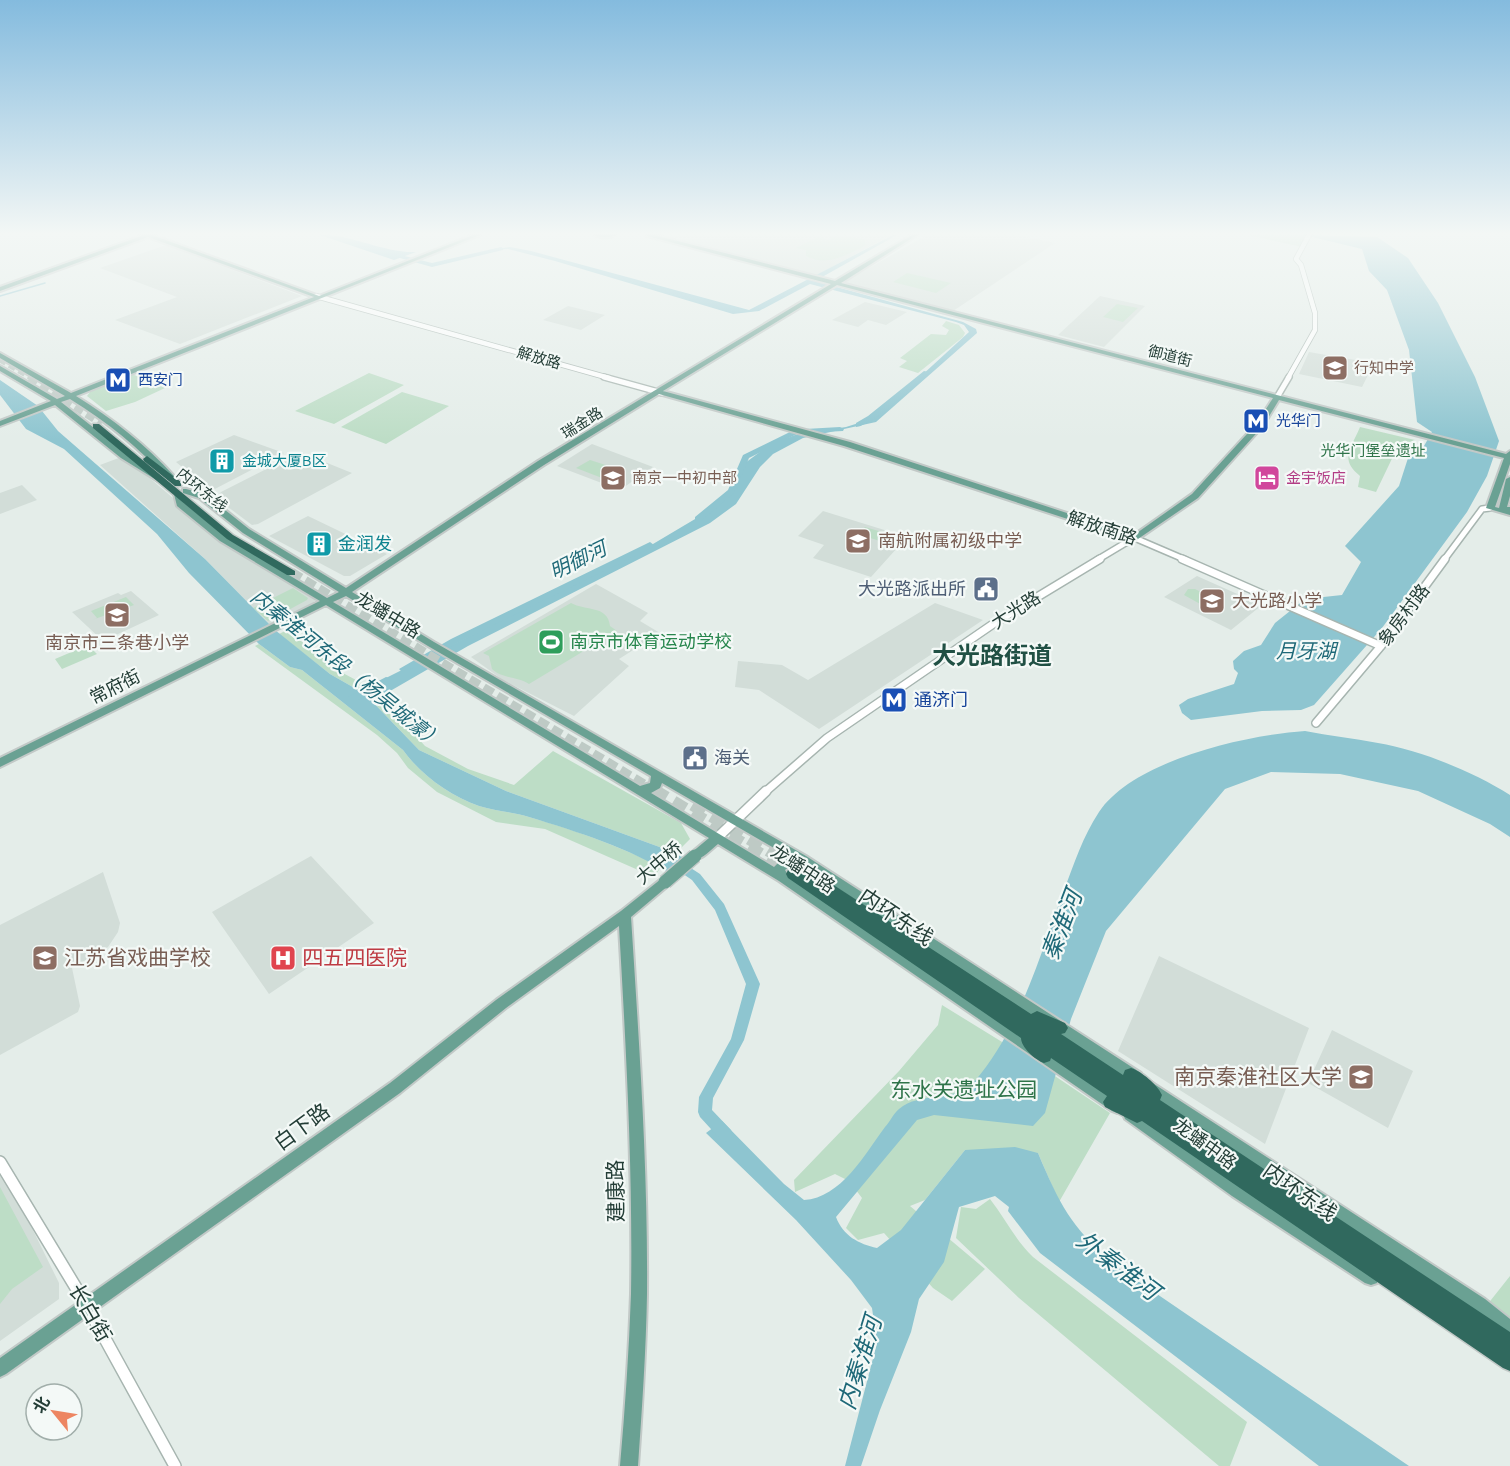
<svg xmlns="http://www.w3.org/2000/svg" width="1510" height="1466" viewBox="0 0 1510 1466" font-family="Ubuntu,'Noto Sans SC',sans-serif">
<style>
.built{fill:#d2ddd8}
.green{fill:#bdddc6}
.water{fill:#8ec5d0}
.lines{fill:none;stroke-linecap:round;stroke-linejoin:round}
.stream{stroke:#8ec5d0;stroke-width:1.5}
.river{fill:#8ec5d0;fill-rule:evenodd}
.highway-tunnel-far3{stroke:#becac5;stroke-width:7;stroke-dasharray:7 4;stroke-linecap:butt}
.highway-tunnel-far2{stroke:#becac5;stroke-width:9;stroke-dasharray:9 4.5;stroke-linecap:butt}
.highway-tunnel-far1{stroke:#becac5;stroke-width:11;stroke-dasharray:11 5;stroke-linecap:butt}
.highway-tunnel{stroke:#becac5;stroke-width:14;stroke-dasharray:14 8;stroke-linecap:butt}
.minor-far4-casing{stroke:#a7b5b0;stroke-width:6}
.minor-far3-casing{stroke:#a7b5b0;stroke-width:8}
.minor-far2-casing{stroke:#a7b5b0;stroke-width:10}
.minor-far1-casing{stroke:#a7b5b0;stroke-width:12}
.minor-casing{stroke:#a7b5b0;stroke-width:14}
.major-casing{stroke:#c2c9c7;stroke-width:4}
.highway-casing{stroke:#c2c9c7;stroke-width:3}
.minor-far4{stroke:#fff;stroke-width:4.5}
.minor-far3{stroke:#fff;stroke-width:5}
.minor-far2{stroke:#fff;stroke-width:7}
.minor-far1{stroke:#fff;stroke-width:9}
.minor{stroke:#fff;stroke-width:11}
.major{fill:#6aa193;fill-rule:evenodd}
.highway{fill:#30695e;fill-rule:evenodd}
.major-bridge-casing{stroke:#c2c9c7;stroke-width:16;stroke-linecap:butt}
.major-bridge{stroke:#6aa193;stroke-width:13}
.labels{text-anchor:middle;stroke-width:4.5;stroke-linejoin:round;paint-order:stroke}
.far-street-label{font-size:15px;fill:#243e37;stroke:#f4f9f7}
.far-education-label{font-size:15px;fill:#785e54;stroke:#f4f9f7;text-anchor:start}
.far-transit-label{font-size:15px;fill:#164399;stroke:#f4f9f7;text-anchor:start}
.far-park-label{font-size:15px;fill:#2f744a;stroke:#f4f9f7}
.far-culture-label{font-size:15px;fill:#0d838f;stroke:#f4f9f7;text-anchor:start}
.far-hotel-label{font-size:15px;fill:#b23c85;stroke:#f4f9f7;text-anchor:start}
.street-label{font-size:18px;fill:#243e37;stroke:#f4f9f7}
.education-label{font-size:18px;fill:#785e54;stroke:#f4f9f7;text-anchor:start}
.culture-label{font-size:18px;fill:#0d838f;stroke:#f4f9f7;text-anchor:start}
.service-label{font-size:18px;fill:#4e5e75;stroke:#f4f9f7;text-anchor:end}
.leisure-label{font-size:18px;fill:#27864d;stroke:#f4f9f7;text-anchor:start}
.transit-label{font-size:18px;fill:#164399;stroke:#f4f9f7;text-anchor:start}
.water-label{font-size:20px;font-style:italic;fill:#1f6978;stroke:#f4f9f7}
.near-street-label{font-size:21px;fill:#243e37;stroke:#f4f9f7}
.near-education-label{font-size:21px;fill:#785e54;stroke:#f4f9f7;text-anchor:start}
.near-health-label{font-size:21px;fill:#be3a42;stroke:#f4f9f7;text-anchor:start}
.near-park-label{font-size:21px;fill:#2f744a;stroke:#f4f9f7}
.district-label{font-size:24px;font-weight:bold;fill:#205044;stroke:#f4f9f7}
.near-water-label{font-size:24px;font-style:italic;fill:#1f6978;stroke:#f4f9f7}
</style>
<rect width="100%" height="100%" fill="#e4ede9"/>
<path class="built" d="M661,235H891L817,275Z
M927,235H1017L1055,243L953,311L847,284L846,281Z
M166,245L302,296L180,344L115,320L177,297L100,268Z
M1100,296L1145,306L1104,347L1058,335Z
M865,302L907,312L886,325L868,320L858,327L832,320Z
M568,306L605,315L581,330L543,320Z
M1309,352L1367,362L1368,375L1362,387L1299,374Z
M234,435L284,453L211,491L176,462Z
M592,444L653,467L620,490L557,466Z
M300,452L352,473L258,524L252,525L216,498L221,492Z
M124,456L180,504L318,598L290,624L275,630L205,559L100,465Z
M22,485L37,500L0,514V493Z
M823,511L907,537L871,577L813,558L824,545L798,536Z
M308,516L387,554L350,576H344L269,536Z
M1197,576L1262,605L1231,630L1164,597Z
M596,584L648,613L640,621L660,633L619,659L629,666L574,716L503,680L471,657Z
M131,591L159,615L103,641L72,612L118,593L121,595Z
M935,603L983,620L819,729L759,690L735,687L738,661L782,665L808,680Z
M311,856L374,923L269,994L212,912Z
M103,872L120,923L118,932L108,947L72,968L80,1006L78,1012L0,1055V925Z
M1159,956L1309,1028L1265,1144L1118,1051Z
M1332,1030L1413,1071L1388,1128L1308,1083Z
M0,1163L59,1283V1299L0,1341Z"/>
<path class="green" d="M1248,235H1309L1302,247Z
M835,236L864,239L866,245C847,255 827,267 806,256V250L796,248L818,237L828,240Z
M907,273L951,283L936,293L893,282Z
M1117,304L1138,308L1123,322L1103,317Z
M946,321L959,325L965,333L963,337L918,373L899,367L907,361L900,358L931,334L946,335L949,330L942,326Z
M369,373L404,385L334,424L295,411Z
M132,374L165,388L135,402L106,411L87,396L90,392Z
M402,392L449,406L386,444L341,427Z
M1360,427L1415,440L1398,446L1376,492L1358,487L1360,476C1339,459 1351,449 1360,427Z
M590,460L615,468L602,478L576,468Z
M865,527L899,537L892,545L858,534Z
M293,588L308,598L307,600L268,621L253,608Z
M1188,589H1195L1223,603L1224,607L1211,610L1184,595Z
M126,597L134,605L92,620L97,618L91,611Z
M571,603C585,611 608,605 610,626L617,631L529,684C517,676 503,679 492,669L489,656L483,653Z
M287,630L339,671L373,689L425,746L468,769L514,785L553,751L681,823L690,839L676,853L506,791L419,750L365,694L330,674L279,634Z
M259,644L290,667L302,670L403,750C420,774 450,796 479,806C495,811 513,812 529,817C574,830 620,846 661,867L654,877L545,829L496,822L437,792L408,768L397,753L377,735L255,646Z
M88,645L97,654L62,669L55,659Z
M942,1005L1028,1058L1110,1113L1059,1202L1038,1153L965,1150L925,1200L910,1206L985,1269L952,1301L933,1288L884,1233L858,1240L846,1228L862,1198L849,1181L835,1174L795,1192L794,1180L899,1071L938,1025Z
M0,1187L43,1267L12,1289L0,1304Z
M990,1199C1005,1218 1015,1240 1033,1257L1247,1422L1230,1466H1219L1019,1298L956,1238L961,1207L976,1209Z
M1510,1276V1320L1487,1305Z"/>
<path class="water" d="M320,235C352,234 383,253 416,252L394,260Z
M893,235H897L815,281L963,322L976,329L977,333L876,422L803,438L773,454L760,467L736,504L710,523L468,646L385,694L372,685L653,544L717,506L728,495L733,480L745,463L768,446L795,435L846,427L868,420L921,376L969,332L964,325L956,322L810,284L759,311L733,314L555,261L508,249L488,250L510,247L531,251L749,310Z
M1304,235L1377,237L1408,258L1438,303L1475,377L1499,441L1487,476L1467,512L1382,628L1314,705L1301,710L1262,711L1191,720L1182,713L1179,705L1188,699L1234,684L1238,673L1234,669L1233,661L1244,651L1261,645L1275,623L1305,599L1342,595L1361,562L1345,546L1399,486L1409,455L1424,446L1432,432L1417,422L1409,350L1387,290L1369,271L1362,249Z
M0,380L38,406L58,431L205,559L275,630L330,674L365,694L419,750L506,791L676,853L689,861L673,875C629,848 578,832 529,817C513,812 495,811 479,806C450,796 420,774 403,750L302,670L290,667L259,644L189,573L157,534L64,449L26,429L0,395Z
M1305,731C1329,736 1353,738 1378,743C1420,750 1474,772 1510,795V837L1490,824L1418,791L1340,774L1271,772L1225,789L1106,931L1071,1019L1045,1113L1033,1126L934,1115L917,1120L836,1217C843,1236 859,1244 877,1248L901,1230L965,1150L1015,1147L1038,1153C1060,1205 1070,1225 1113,1264L1409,1466H1319L1040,1253L1008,1211L1009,1207L995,1196L959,1207L944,1262L919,1299L911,1332L880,1410L861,1466H845L877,1343L872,1308L851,1280L796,1220L706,1133L722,1121L784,1184L804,1200C841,1198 865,1154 885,1127C890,1122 893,1114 899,1109C920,1091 955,1103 974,1082C1020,1029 1040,955 1064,890C1074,864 1083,836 1099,812C1134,760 1246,735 1305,731Z"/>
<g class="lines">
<path class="stream" d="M0,296L45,283"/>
<path class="river" d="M501,247L503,248V250L432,267L382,253L385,251L432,263Z
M924,371L929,372C918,383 870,427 856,427V423L868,416Z
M840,427L844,429L843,431L805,433L801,431L805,429Z
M794,430L801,432L749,458L734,493L701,521H695V517L728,490L743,455Z
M650,542L654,545L653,547L457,643L407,671H401L399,669L451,639Z
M386,677L390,678L391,680L390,682L356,701H348L347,699L348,697Z
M677,859L700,874L724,904L760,984L744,1040L713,1098L712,1110L731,1130L733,1135L731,1140L726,1142L721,1140L700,1117L698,1112L699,1097L731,1039L746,984L715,910L692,880L673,867L671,864L673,861Z"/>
<path class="highway-tunnel-far3" d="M0,359L33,378"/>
<path class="highway-tunnel-far2" d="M30,377L102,423"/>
<path class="highway-tunnel-far1" d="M291,573L657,793"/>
<path class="highway-tunnel" d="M654,791L789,872
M693,804L796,866"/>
<defs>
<path id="minor-far4" d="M316,296L609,378
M1288,378L1315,330V313L1301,265L1296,259L1309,235"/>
<path id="minor-far3" d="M604,377L662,393
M1273,404L1289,377
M1130,536L1186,560
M1097,560L1137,536
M1444,560L1482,509L1490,508"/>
<path id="minor-far2" d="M1182,559L1381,646
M1316,723L1381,646L1445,559
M764,793L827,738L996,622L1100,559"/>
<path id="minor-far1" d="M717,838L766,791"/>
<path id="minor" d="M0,1162L87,1306L175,1466"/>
<path id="major" d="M144,235H152L319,296L473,235H480L76,396C113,419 145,444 174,476V480H168C139,447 107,422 70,399L61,402L127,454L161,477L162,479L158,481L121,458L55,405L0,426V421L51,401L0,371V366L57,399L65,396L0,358V353L71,393L314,297L148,237L0,291V287Z
M595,235H615C610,238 600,238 595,235Z
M647,235H654L835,281L912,235H917L841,283L1506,454L1510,451V464L1495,507L1499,508L1506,479L1510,477V496L1507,507H1510V515L1486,508L1504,458L1279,400L1263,426L1198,498L1135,541L844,446L659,394L544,465L352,592L434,642L806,856L1141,1073L1143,1078L1141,1083L1136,1084L1131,1083L800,863H793L785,870L788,875L1122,1101L1124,1106L1122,1111L1117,1113L1112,1111L779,881L718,844C710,850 701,862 691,859L689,856L691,853L709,838L326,605L0,767V758L320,601L220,541L177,506L174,494L175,492H181L184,503L226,537L327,598L339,592L243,533L199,498L183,493V489H186L205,494L249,529L346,588L538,461L831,284L647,236ZM837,285L1273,398L1257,423L1192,494L1134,535L850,442L663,391ZM346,596L428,646L651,776L650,783L640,786L333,602ZM662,783L786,855L774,867L651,793L660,788Z
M665,877L669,879L671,882L669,885L631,917C639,1042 648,1168 647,1294C646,1351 642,1409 638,1466H620C625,1409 629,1351 631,1294C633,1171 626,1048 619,926L506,1008L400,1093L6,1374L0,1377V1358L390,1083L496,1000L621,911L661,879Z
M1151,1082L1485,1299L1510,1319V1337L1504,1335L1473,1311L1246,1162L1146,1094L1144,1089L1146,1084Z
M1130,1107L1242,1186L1377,1271L1379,1277L1377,1283L1371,1285L1365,1283L1232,1196L1125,1119L1123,1114L1125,1109Z"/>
<path id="highway" d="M93,424H99L233,535L295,571V575H287L227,539L93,428Z
M147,456L181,482V486H175L144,461L143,459Z
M800,863L1031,1014L1037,1011L1065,1023L1068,1028L1065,1033L1061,1034L1123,1075L1125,1070L1131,1068C1142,1072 1157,1084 1162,1095L1160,1100L1510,1332V1371L1503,1368L1142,1121L1137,1123L1105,1107L1103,1102L1107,1096L1051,1058L1050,1061L1044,1063C1035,1060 1021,1047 1021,1038L788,878L786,874L788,870L794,869L795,864Z"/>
</defs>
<use href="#minor-far4" class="minor-far4-casing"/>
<use href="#minor-far3" class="minor-far3-casing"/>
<use href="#minor-far2" class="minor-far2-casing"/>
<use href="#minor-far1" class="minor-far1-casing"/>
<use href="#minor" class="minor-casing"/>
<use href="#major" class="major-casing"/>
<use href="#highway" class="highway-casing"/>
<use href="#minor-far4" class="minor-far4"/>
<use href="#minor-far3" class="minor-far3"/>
<use href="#minor-far2" class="minor-far2"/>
<use href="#minor-far1" class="minor-far1"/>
<use href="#minor" class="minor"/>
<use href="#major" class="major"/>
<use href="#highway" class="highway"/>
<defs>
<path id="major-bridge" d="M665,882L695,856"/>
</defs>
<use href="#major-bridge" class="major-bridge-casing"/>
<use href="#major-bridge" class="major-bridge"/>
</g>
<linearGradient id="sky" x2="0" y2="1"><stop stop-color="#84bbde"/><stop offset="0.53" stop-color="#f3f7f5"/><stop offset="1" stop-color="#f3f7f5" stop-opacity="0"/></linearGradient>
<rect width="1510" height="440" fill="url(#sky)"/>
<defs>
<symbol id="school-square" viewBox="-11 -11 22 22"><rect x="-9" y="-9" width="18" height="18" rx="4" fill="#8d6e63" stroke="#f4f9f7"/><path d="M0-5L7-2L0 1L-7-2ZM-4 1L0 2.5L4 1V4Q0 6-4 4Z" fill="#fff"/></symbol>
<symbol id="metro-square" viewBox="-11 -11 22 22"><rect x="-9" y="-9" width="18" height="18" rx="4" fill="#1a4fb4" stroke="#f4f9f7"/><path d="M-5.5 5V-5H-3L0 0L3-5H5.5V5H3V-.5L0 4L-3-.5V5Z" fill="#fff"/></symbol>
<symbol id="building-square" viewBox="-11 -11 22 22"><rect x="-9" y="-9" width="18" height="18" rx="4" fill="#0f9aa8" stroke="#f4f9f7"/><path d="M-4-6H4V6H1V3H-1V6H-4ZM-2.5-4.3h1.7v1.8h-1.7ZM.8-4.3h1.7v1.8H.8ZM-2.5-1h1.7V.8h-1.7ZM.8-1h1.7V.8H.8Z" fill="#fff"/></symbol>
<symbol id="hotel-square" viewBox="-11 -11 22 22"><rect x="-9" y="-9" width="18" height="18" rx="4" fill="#d1479c" stroke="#f4f9f7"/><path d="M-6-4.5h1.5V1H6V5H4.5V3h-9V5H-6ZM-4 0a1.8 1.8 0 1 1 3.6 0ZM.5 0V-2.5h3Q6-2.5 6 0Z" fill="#fff"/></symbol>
<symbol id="civic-square" viewBox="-11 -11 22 22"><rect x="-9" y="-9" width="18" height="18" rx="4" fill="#5c6f8a" stroke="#f4f9f7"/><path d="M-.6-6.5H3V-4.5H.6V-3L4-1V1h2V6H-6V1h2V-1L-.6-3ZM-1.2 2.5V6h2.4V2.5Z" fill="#fff"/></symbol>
<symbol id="stadium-square" viewBox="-11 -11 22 22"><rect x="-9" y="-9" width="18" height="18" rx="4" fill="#2e9e5b" stroke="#f4f9f7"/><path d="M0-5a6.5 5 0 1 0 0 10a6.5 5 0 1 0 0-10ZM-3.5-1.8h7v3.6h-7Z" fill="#fff"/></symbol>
<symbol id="university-square" viewBox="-11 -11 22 22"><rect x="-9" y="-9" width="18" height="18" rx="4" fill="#8d6e63" stroke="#f4f9f7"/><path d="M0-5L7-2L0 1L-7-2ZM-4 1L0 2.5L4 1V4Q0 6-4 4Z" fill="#fff"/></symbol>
<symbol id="hospital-square" viewBox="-11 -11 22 22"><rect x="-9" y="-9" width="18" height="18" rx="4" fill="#e0444e" stroke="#f4f9f7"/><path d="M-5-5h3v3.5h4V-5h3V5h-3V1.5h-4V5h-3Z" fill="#fff"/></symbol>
</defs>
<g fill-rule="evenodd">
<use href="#school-square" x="1320" y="353" width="30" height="30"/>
<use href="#metro-square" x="103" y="365" width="30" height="30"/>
<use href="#metro-square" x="1241" y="406" width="30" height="30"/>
<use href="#building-square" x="207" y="446" width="30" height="30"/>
<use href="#school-square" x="598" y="463" width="30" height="30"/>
<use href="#hotel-square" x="1252" y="463" width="30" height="30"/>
<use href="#school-square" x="843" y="526" width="30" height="30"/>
<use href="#building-square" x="304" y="529" width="30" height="30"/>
<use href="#civic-square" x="971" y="574" width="30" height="30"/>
<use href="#school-square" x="1197" y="586" width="30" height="30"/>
<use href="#school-square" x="102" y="600" width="30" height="30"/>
<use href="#stadium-square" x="536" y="627" width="30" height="30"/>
<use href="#metro-square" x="879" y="685" width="30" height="30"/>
<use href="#civic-square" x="680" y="743" width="30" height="30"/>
<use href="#university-square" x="30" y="943" width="30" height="30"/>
<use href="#hospital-square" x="268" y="943" width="30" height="30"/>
<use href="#university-square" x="1346" y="1062" width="30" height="30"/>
</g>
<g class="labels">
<g class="far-street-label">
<text transform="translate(1170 356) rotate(14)" y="5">御道街</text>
<text transform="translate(539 358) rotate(16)" y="5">解放路</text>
<text transform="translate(582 423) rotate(-32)" y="5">瑞金路</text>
<text transform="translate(202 490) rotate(39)" y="5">内环东线</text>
</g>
<g class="far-education-label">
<text x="1354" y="373">行知中学</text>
<text x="632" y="483">南京一中初中部</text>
</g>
<g class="far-transit-label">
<text x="138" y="385">西安门</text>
<text x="1276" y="426">光华门</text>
</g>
<g class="far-park-label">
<text x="1373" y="456">光华门堡垒遗址</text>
</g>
<g class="far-culture-label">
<text x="242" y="466">金城大厦B区</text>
</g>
<g class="far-hotel-label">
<text x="1286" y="483">金宇饭店</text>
</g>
<g class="street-label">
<text transform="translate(1102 528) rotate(18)" y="6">解放南路</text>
<text transform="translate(1016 610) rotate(-32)" y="6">大光路</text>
<text transform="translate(388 615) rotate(31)" y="6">龙蟠中路</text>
<text transform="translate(1404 615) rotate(-53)" y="6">象房村路</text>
<text transform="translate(115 687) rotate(-27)" y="6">常府街</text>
<text transform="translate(659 863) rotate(-40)" y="6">大中桥</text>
<text transform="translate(803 869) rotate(33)" y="6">龙蟠中路</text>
<text transform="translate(1205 1144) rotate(36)" y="6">龙蟠中路</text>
</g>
<g class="education-label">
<text x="878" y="547">南航附属初级中学</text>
<text x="1232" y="607">大光路小学</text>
<text x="117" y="649" text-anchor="middle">南京市三条巷小学</text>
</g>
<g class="culture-label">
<text x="338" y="550">金润发</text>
</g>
<g class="service-label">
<text x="966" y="595">大光路派出所</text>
<text x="714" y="764" text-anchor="start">海关</text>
</g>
<g class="leisure-label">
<text x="570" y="648">南京市体育运动学校</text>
</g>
<g class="transit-label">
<text x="914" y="706">通济门</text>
</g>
<g class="water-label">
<text transform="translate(578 560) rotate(-26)" y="7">明御河</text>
<text x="1306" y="658">月牙湖</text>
<text transform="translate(347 669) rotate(39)" y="7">内秦淮河东段（杨吴城濠）</text>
</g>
<g class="near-street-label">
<text transform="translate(896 917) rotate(34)" y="7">内环东线</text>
<text transform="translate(302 1127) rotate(-36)" y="7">白下路</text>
<text transform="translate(616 1191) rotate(-91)" y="7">建康路</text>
<text transform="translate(1300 1192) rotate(35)" y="7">内环东线</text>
<text transform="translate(90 1313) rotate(60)" y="7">长白街</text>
</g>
<g class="near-education-label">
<text x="64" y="965">江苏省戏曲学校</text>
<text x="1342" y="1084" text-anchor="end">南京秦淮社区大学</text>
</g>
<g class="near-health-label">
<text x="302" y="965">四五四医院</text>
</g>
<g class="near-park-label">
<text x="964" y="1097">东水关遗址公园</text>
</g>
<g class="district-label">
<text x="992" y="664">大光路街道</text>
</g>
<g class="near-water-label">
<text transform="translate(1062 925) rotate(-69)" y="8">秦淮河</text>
<text transform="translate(1118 1266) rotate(37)" y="8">外秦淮河</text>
<text transform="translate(860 1363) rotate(-73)" y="8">内秦淮河</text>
</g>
</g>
<g transform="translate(54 1412) rotate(300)"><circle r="28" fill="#f4f9f7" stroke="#a1aeaa" stroke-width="1.5"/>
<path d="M0-4.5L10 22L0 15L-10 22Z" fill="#ed8561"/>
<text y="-9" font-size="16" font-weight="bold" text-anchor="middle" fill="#243e37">北</text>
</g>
</svg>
